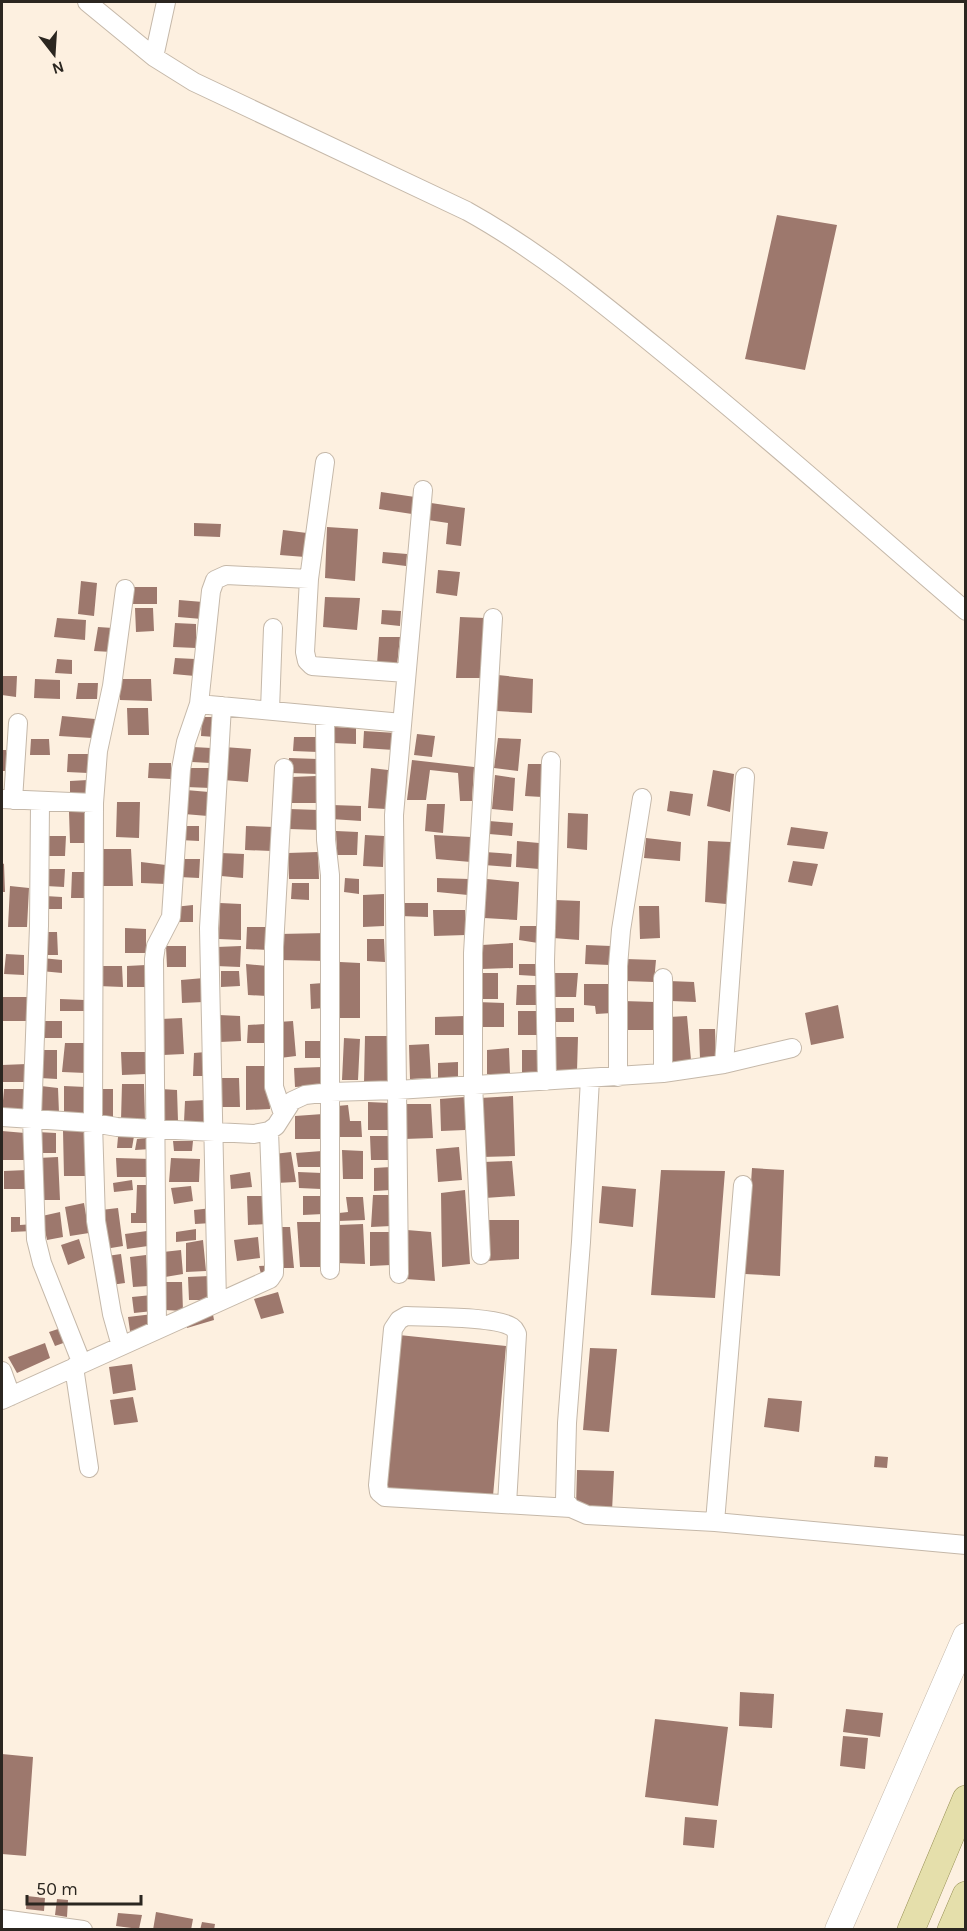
<svg xmlns="http://www.w3.org/2000/svg" width="967" height="1931" viewBox="0 0 967 1931" font-family="Karla,sans-serif">
<style>
.building{fill:#9d786d}
.lines{fill:none;stroke-linecap:round;stroke-linejoin:round}
.street-casing{stroke:#c5b8a9;stroke-width:20}
.secondary-casing{stroke:#c5b8a9;stroke-width:27}
.primary-casing{stroke:#989156;stroke-width:28}
.street{stroke:#fff;stroke-width:18}
.secondary{stroke:#fff;stroke-width:26}
.primary{stroke:#e5dfab;stroke-width:27}
</style>
<rect width="100%" height="100%" fill="#fdf0e0"/>
<path class="building" d="M777,215L837,225L805,370L745,359Z
M381,492L415,497L412,514L379,509Z
M431,503L465,508L461,546L446,544L448,523L428,520Z
M194,523L221,524L220,537L194,536Z
M327,527L358,529L355,581L325,578Z
M283,530L307,533L305,557L280,555Z
M383,552L407,554L406,566L382,563Z
M438,570L460,572L457,596L436,593Z
M81,581L97,583L94,616L78,614Z
M132,587H157V604H133Z
M325,597L360,598L357,630L323,627Z
M179,600L203,602L202,619L178,617Z
M135,608H153L154,631L136,632Z
M382,610L401,611L400,626L381,624Z
M460,617L485,618L482,678H456Z
M57,618L86,620L85,640L54,637Z
M175,623L196,624V648L173,647Z
M98,627L113,628L112,652L94,651Z
M379,637H400L397,666L377,664Z
M175,658L195,659V676L173,674Z
M57,659L72,660V674L55,673Z
M498,675L533,679L532,713L497,711Z
M2,676H17L16,697L2,695Z
M35,679L60,680V699L34,698Z
M120,679H151L152,701L120,700Z
M78,683H98L97,699H76Z
M127,708H148L149,735H128Z
M62,716L95,719L92,738L59,736Z
M202,717H215V737L201,736Z
M332,727L356,728V744L333,743Z
M364,731L396,733L394,750L363,748Z
M417,734L435,736L432,757L414,755Z
M294,737H319L318,752L293,751Z
M498,738L521,739L518,771L494,768Z
M31,739H49L50,755H30Z
M193,747L211,748V763L192,762Z
M224,747L251,749L248,782L223,780Z
M2,750H6V771H2Z
M68,754H89L88,773L67,772Z
M289,758L318,759V774L289,773Z
M412,760L474,767L472,801H460L458,773L430,770L426,800H407Z
M149,763H171V779L148,778Z
M528,764H544L542,797L525,796Z
M188,768H212L211,788L186,787Z
M371,768L388,770L386,809L368,808Z
M713,770L734,774L730,812L707,806Z
M495,775L515,778L513,811L492,809Z
M317,776V803H291V777Z
M88,780V795L70,794V781Z
M186,790L209,792L208,816L184,814Z
M670,791L693,794L690,816L667,811Z
M117,802H140L139,838L116,837Z
M427,804H445L443,833L425,831Z
M332,805L361,806V821L331,819Z
M289,809L319,810V830L289,829Z
M69,812H86V843H70Z
M568,813L588,814L587,850L567,848Z
M489,821L513,823L512,836L489,834Z
M182,826H199V841L180,840Z
M246,826L274,827L272,851L245,850Z
M791,827L828,832L824,849L787,845Z
M336,831L358,832L357,855H337Z
M365,835L384,836L383,867L363,866Z
M434,835L471,837V862L436,859Z
M47,836H66L65,856H45Z
M646,838L681,842L680,861L644,858Z
M517,841L539,843V869L516,867Z
M708,841L731,842L726,904L705,902Z
M99,849H131L133,886H99Z
M318,852L319,879H289L288,853Z
M485,852L512,854L511,867L484,865Z
M221,853L244,854L243,878L221,876Z
M179,859H200L199,878L179,877Z
M793,861L818,864L812,886L788,882Z
M141,862L166,865V884L141,883Z
M2,863L4,864L5,892H2Z
M48,869H65L64,887L46,886Z
M72,872H89L88,898H71Z
M345,878L359,879V894L344,892Z
M437,878L469,879L468,895L437,892Z
M487,879L519,882L517,920L484,918Z
M292,883H309V900L291,899Z
M10,886L29,888L27,927H8Z
M384,894V926L363,927V895Z
M45,896L62,897V909H44Z
M555,900L580,901L579,940L553,938Z
M220,903L241,904V940L219,939Z
M400,903H428V917L400,916Z
M193,905V922H174V907Z
M639,906H659L660,938L640,939Z
M433,910H465L466,935L434,936Z
M520,926H540L538,943L519,940Z
M247,927H268V950L246,949Z
M125,928L146,929V953H125Z
M44,932H57L58,955H44Z
M327,933V961L278,960L279,934Z
M367,939H384L385,962L367,961Z
M513,943V968L481,969L482,945Z
M586,945L611,946L610,965L585,964Z
M166,946H186V967H167Z
M241,946L240,967L216,966L217,947Z
M6,954L24,955V975L4,974Z
M42,958L62,960V973L41,971Z
M626,959L656,960L654,982L625,981Z
M340,962L360,963V1018H339Z
M246,964L268,966L267,996L248,995Z
M519,964H537L536,976L519,975Z
M146,965V987H127V966Z
M99,966H122L123,987L98,986Z
M221,971H239L240,986L221,987Z
M480,973H498V999H479Z
M554,973H578L576,997H553Z
M204,978V1002L182,1003L181,980Z
M669,981L694,982L696,1002L671,1001Z
M323,983L325,1008L311,1009L310,984Z
M584,984H613L612,1013L596,1014L595,1006L584,1005Z
M517,985H539L538,1005H516Z
M2,997H27V1021H2Z
M60,999L85,1000V1011H60Z
M623,1001L655,1002V1030H624Z
M477,1002L504,1003V1027H477Z
M838,1005L844,1038L811,1045L805,1013Z
M552,1008H574V1022H551Z
M518,1011H539V1035H518Z
M219,1015L240,1016L241,1041L220,1042Z
M464,1016V1035H435V1017Z
M687,1016L691,1060L672,1062L669,1017Z
M182,1018L184,1054L163,1055L161,1019Z
M44,1021H62V1038H44Z
M293,1021L296,1056L280,1058L278,1022Z
M265,1024L266,1043H247L248,1025Z
M699,1029H715L716,1059H700Z
M365,1036H388L389,1083H364Z
M555,1037H578L577,1071L555,1070Z
M344,1038L360,1039L358,1080H342Z
M305,1041H324L323,1058H305Z
M65,1043H86V1073L62,1072Z
M429,1044L431,1078L410,1079L409,1045Z
M509,1048L510,1074H487V1050Z
M42,1050H57V1079L40,1078Z
M522,1050H540V1073H522Z
M121,1052H145L146,1074L122,1075Z
M206,1052L205,1076H193L194,1053Z
M458,1062V1081H438V1063Z
M27,1064L26,1082H2V1065Z
M246,1066H269L270,1109L246,1110Z
M323,1067L324,1085L295,1087L294,1068Z
M222,1078H239L240,1107H222Z
M122,1084H144L145,1122L121,1120Z
M41,1086L58,1088L59,1113L41,1112Z
M64,1086L86,1087L87,1116L64,1115Z
M4,1089H26L25,1113L2,1112Z
M101,1089H113V1120L99,1118Z
M161,1089L177,1090L178,1121L161,1120Z
M513,1096L515,1156L481,1157L480,1098Z
M465,1097V1130L441,1131L440,1099Z
M206,1100L207,1123L184,1122L185,1101Z
M368,1102L390,1103V1130H368Z
M404,1104H431L433,1138L404,1139Z
M348,1105L350,1121H361L362,1137H339L337,1106Z
M323,1114L325,1139H295V1116Z
M2,1131L25,1133L26,1160H2Z
M63,1131H87L89,1176H64Z
M37,1132L56,1133V1153H38Z
M134,1136L132,1148H117L118,1137Z
M370,1136H389V1160H371Z
M154,1137L151,1149L135,1150L137,1139Z
M173,1141H193L192,1151H174Z
M459,1147L462,1180L438,1182L436,1149Z
M342,1150L363,1151V1179H343Z
M322,1151V1167H298L296,1153Z
M291,1152L296,1182L276,1183L274,1154Z
M58,1157L60,1200H40L38,1158Z
M116,1158L151,1159V1177H117Z
M171,1158L200,1159L199,1182H169Z
M512,1161L515,1196L485,1198L483,1162Z
M391,1167V1190L374,1191V1168Z
M752,1168L784,1170L780,1276L745,1274Z
M27,1170V1189H4V1171Z
M661,1170L725,1171L715,1298L651,1295Z
M250,1172L252,1187L231,1189L230,1175Z
M298,1172L322,1173L321,1189L299,1188Z
M132,1180L133,1190L114,1192L113,1183Z
M137,1185H152V1223H131V1213H136Z
M191,1186L193,1201L174,1204L171,1188Z
M602,1186L636,1189L633,1227L599,1223Z
M465,1190L470,1264L442,1267L441,1193Z
M373,1195H391V1226L371,1227Z
M247,1196H266L267,1224L248,1225Z
M303,1196H323V1214L303,1215Z
M346,1197H363L365,1220L338,1221L339,1213L348,1212Z
M84,1203L89,1233L70,1236L65,1207Z
M118,1208L123,1246L105,1249L101,1210Z
M212,1208V1223L195,1224L194,1210Z
M60,1212L63,1237L47,1240L42,1216Z
M11,1217H20V1225L34,1224L33,1231L11,1232Z
M485,1220H519V1259L487,1261Z
M297,1222H324L327,1267H300Z
M363,1224L365,1264L337,1263L338,1225Z
M277,1227H290L294,1268H278L262,1278L259,1266L279,1265Z
M196,1229V1240L176,1242V1232Z
M407,1230L431,1232L435,1281L405,1279Z
M147,1231L148,1246L127,1249L125,1234Z
M370,1232H390L391,1265L370,1266Z
M258,1237L260,1258L237,1261L234,1240Z
M79,1239L85,1258L68,1265L61,1245Z
M203,1240L206,1271L186,1272V1243Z
M181,1250L183,1274L165,1277L163,1252Z
M121,1254L125,1283L111,1285L107,1256Z
M146,1255L148,1286L133,1287L130,1257Z
M210,1276L211,1300H189L188,1277Z
M163,1282H182L183,1311L165,1310Z
M278,1292L284,1313L261,1319L254,1299Z
M152,1295L153,1311L134,1313L132,1297Z
M212,1309L214,1320L187,1328L185,1317Z
M153,1314V1327L130,1331L128,1317Z
M64,1327L69,1341L55,1346L49,1332Z
M399,1335L506,1346L493,1496L387,1489Z
M45,1343L50,1358L17,1373L8,1357Z
M590,1348L617,1349L609,1432L583,1430Z
M132,1364L136,1390L113,1394L109,1367Z
M133,1397L138,1422L114,1425L110,1400Z
M768,1398L802,1401L799,1432L764,1427Z
M875,1456L888,1457L887,1468L874,1467Z
M577,1470L614,1471L612,1511L576,1507Z
M740,1692L774,1694L772,1728L739,1726Z
M846,1709L883,1713L880,1737L843,1732Z
M655,1719L728,1727L718,1806L645,1797Z
M843,1736L868,1738L865,1769L840,1766Z
M2,1754L33,1757L26,1856L2,1854Z
M685,1817L717,1820L714,1848L683,1845Z
M27,1896L45,1898L44,1911L26,1909Z
M57,1899L68,1900L67,1917L55,1915Z
M156,1912L193,1919L191,1930H153Z
M118,1913L142,1915L139,1929L116,1926Z
M202,1922L215,1924L214,1930H200Z"/>
<g class="lines">
<defs>
<path id="street" d="M87,2L154,57L194,82L467,211C541,252 607,307 672,360C772,441 868,527 966,611
M154,57L166,2
M325,462L309,579L305,652L307,661L312,666L406,673
M209,705L402,723
M270,710L273,628
M325,716L326,840L330,875V1270
M2,799L94,803
M13,800L18,723
M40,802L39,926L32,1118L36,1239L42,1263L82,1364
M724,1064L745,777
M663,1073V978
M618,1077V966L621,930L642,798
M590,1079L581,1242L567,1423L565,1500L571,1508L587,1515L715,1522L966,1545
M547,1081L545,961L551,761
M283,1114L274,1087V947L284,768
M2,1117L93,1123L117,1127L254,1134L269,1131L276,1126L292,1101L305,1095L331,1092L397,1090L663,1073L724,1064L792,1048
M481,1255L473,1084V953L493,618
M399,1274L394,815L423,490
M217,1303L209,928L222,706
M157,1330L154,959L156,946L171,917L181,769L186,742L199,704L211,591L215,580L226,575L309,579
M121,1346L112,1314L96,1221L93,1123L94,803L98,751L112,686L125,589
M74,1367L89,1468
M2,1371L11,1396
M2,1400L270,1279L274,1273V1265L269,1131
M507,1504L517,1334C515,1330 515,1329 512,1327C496,1316 427,1317 406,1316L399,1320L393,1329L378,1485L379,1492L385,1497L571,1508
M715,1522L743,1185
M2,1919L83,1930"/>
<path id="secondary" d="M838,1930L966,1636"/>
<path id="primary" d="M911,1930L966,1799
M951,1930L966,1895"/>
</defs>
<use href="#street" class="street-casing"/>
<use href="#secondary" class="secondary-casing"/>
<use href="#primary" class="primary-casing"/>
<use href="#street" class="street"/>
<use href="#secondary" class="secondary"/>
<use href="#primary" class="primary"/>
</g>
<rect width="967" height="1931" fill="none" stroke="#2b2620" stroke-width="6"/>
<g transform="translate(54 54) rotate(163)" stroke="#fdf0e0" stroke-width="4.5" paint-order="stroke">
<path d="M0-4.5L10 22L0 15L-10 22Z" fill="#2b2620"/>
<text y="-9" font-size="16" font-weight="bold" text-anchor="middle" fill="#2b2620">N</text>
</g>
<path d="M27 1895v9h114v-9" fill="none" stroke="#2b2620" stroke-width="3"/>
<text x="36" y="1895" font-size="18" fill="#2b2620" stroke="#fdf0e0" stroke-width="4.5" paint-order="stroke">50 m</text>
</svg>
